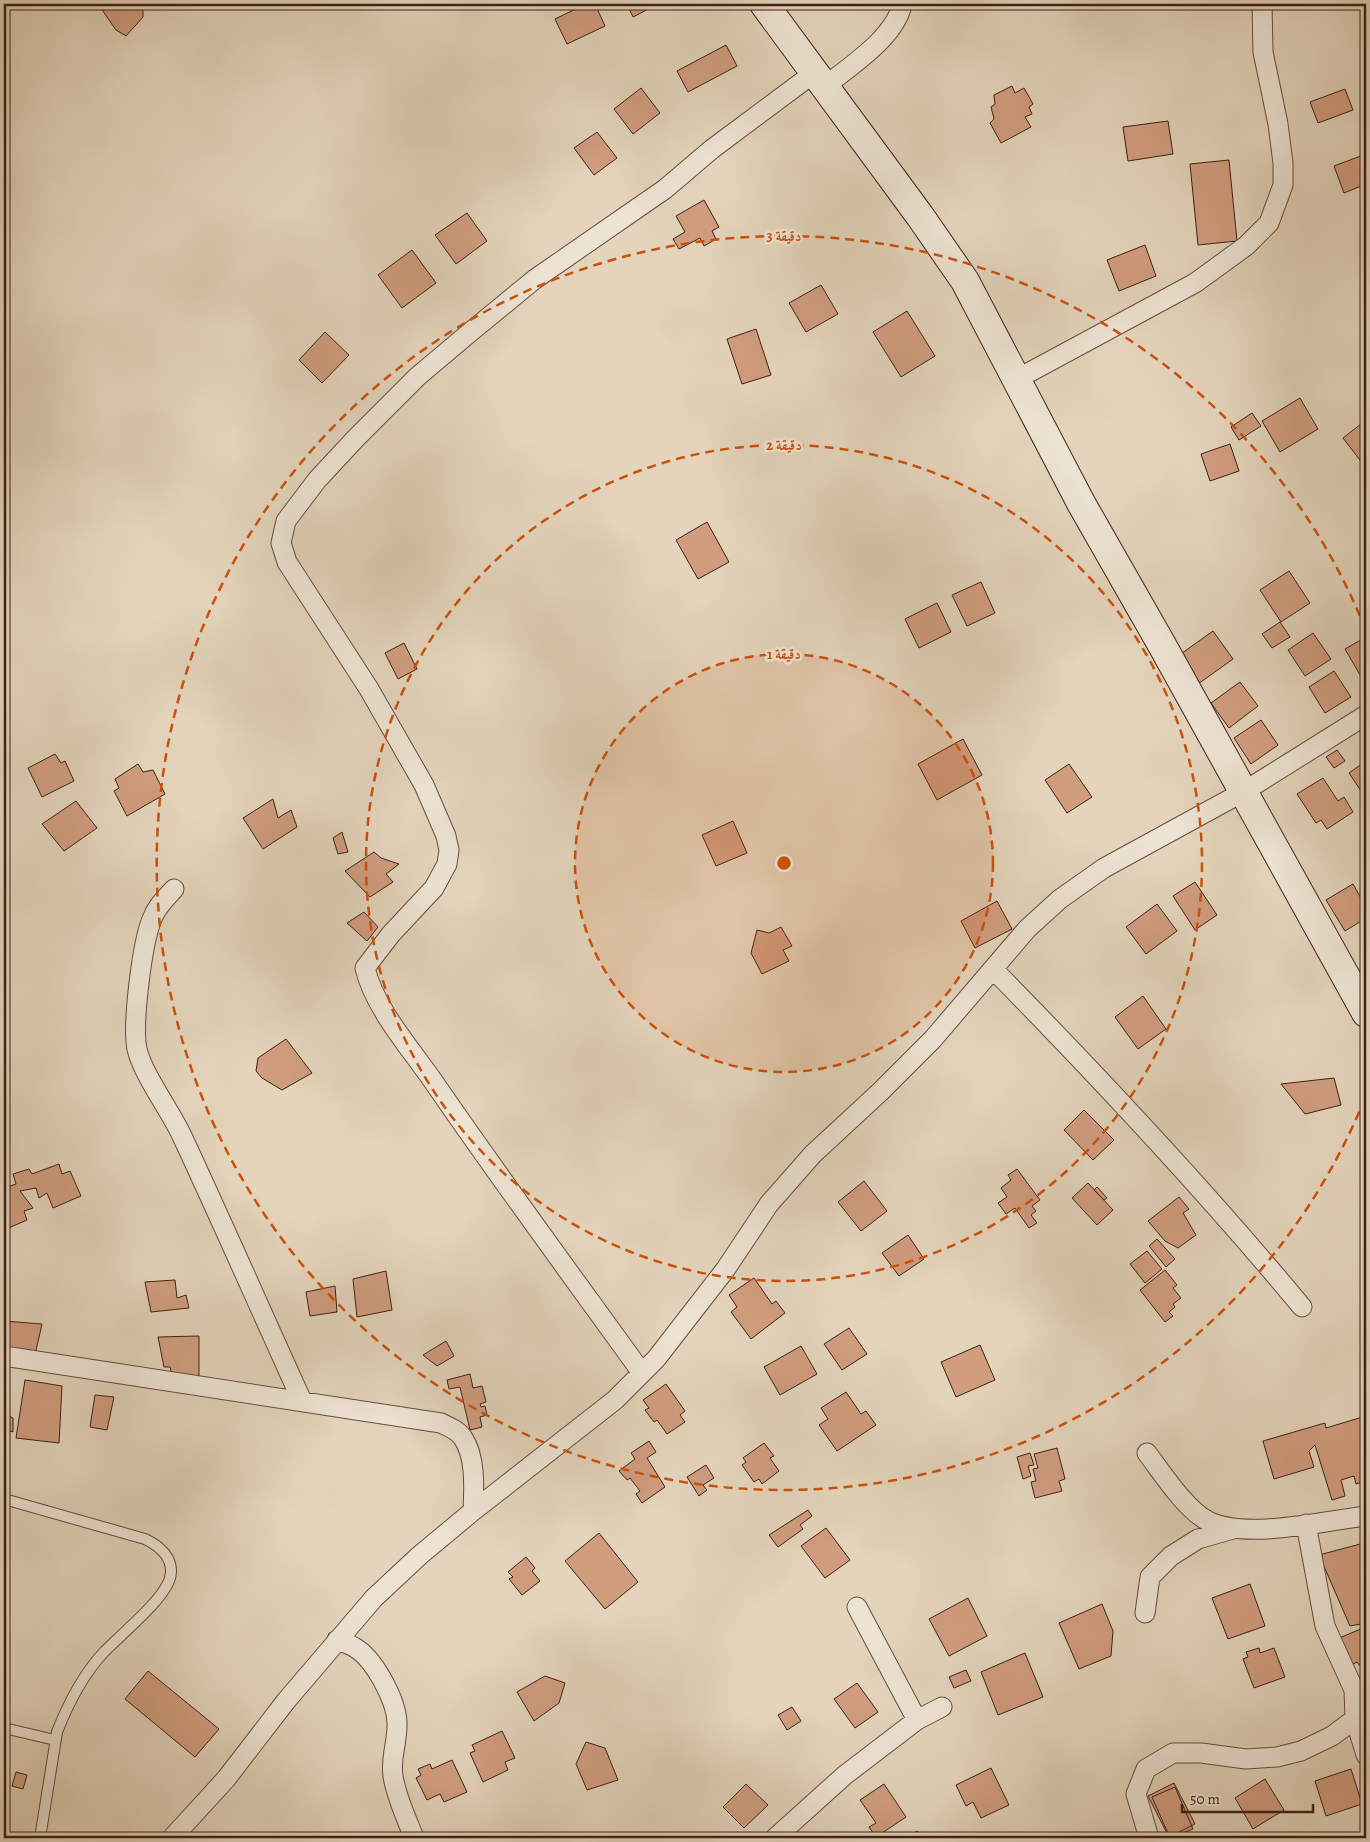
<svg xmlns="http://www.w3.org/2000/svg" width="1370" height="1842" viewBox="0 0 1370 1842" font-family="Alegreya,Amiri,serif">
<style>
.building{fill:#d09d7f;stroke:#3e2014}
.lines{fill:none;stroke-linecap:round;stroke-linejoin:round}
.lane-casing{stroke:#674d3e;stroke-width:12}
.street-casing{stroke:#674d3e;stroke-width:21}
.secondary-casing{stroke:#3e2014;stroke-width:30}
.lane{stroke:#ede3d3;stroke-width:10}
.street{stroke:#ede3d3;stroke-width:19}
.secondary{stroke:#ede3d3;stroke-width:28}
.ring{fill:none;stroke:#ce500d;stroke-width:2.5;stroke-dasharray:9 6}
.centre{fill:#ce500d;stroke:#ede3d3;stroke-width:2.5}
.ring-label{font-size:15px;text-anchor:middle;font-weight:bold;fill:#ce500d;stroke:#ede3d3;stroke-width:5;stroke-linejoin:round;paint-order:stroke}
</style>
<rect width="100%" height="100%" fill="#e3d4bb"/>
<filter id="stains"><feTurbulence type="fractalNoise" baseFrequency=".004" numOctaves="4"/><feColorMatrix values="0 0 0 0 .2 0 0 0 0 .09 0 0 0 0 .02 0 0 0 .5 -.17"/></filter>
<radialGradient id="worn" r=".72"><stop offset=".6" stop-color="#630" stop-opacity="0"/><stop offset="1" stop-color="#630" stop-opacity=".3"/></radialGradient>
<path class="building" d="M103,4H143V17L126,36L116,30L100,7Z
M586,4H595L605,26L567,44L555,19Z
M627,4H658L633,17Z
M726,45L737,66L688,92L677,71Z
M1012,86L1015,93L1024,88L1033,104L1029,107L1032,114L1025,117L1031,127L1001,143L990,123L994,119L991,107L995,104L994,95Z
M641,88L660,113L633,134L614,109Z
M1345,89L1353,110L1318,123L1310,102Z
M1168,121L1173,154L1128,161L1123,127Z
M597,132L617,158L594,175L574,148Z
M1366,154V184L1344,193L1334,166Z
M1229,160L1237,241L1198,245L1190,164Z
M704,200L719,227L712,231L716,239L704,246L700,238L679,249L673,239L685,232L676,216Z
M467,213L487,241L456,264L435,235Z
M1145,245L1156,276L1119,291L1107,260Z
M412,250L436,283L402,308L378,275Z
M821,285L838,314L806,332L789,303Z
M907,311L935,356L901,377L873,332Z
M756,329L771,375L742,384L727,339Z
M325,332L349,355L322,383L299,360Z
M1300,398L1318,429L1280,452L1262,421Z
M1252,413L1261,426L1239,440L1231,427Z
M1366,420V468L1343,438Z
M1230,444L1239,471L1210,481L1201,454Z
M707,522L729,562L698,579L676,540Z
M1289,571L1310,603L1281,622L1260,590Z
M981,582L995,613L967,626L952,595Z
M937,603L951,632L919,648L905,619Z
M1280,622L1290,637L1272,648L1262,634Z
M1213,631L1233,659L1198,684L1178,656Z
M1313,633L1331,659L1305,676L1288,650Z
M1366,637V678L1363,680L1345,649Z
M404,643L417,669L398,679L385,653Z
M1334,671L1351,697L1325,713L1309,687Z
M1240,682L1258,706L1229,728L1211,703Z
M1261,720L1278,745L1251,764L1234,738Z
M963,739L982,775L937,800L918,764Z
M1337,750L1345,761L1334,768L1326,757Z
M55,754L61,763L65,761L74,781L42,797L28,768Z
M1366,761V796L1365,797L1349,773Z
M138,764L143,772L153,770L165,794L127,816L114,791L119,788L115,779Z
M1069,764L1092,797L1067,813L1045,780Z
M1323,778L1338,801L1344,797L1353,812L1327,829L1321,820L1316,823L1297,794Z
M273,799L278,818L291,810L297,827L263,849L243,818Z
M76,801L97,828L64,851L42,824Z
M733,821L747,853L716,866L702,835Z
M342,832L348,852L338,854L333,838Z
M374,852L381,858L399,864L386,874L393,882L370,897L345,871Z
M1195,882L1217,915L1195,930L1173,896Z
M1353,884L1366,907V918L1345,931L1326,900Z
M997,901L1012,929L975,948L961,921Z
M1157,904L1177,931L1146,954L1126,927Z
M364,912L378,927L367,941L347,923Z
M781,927L792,946L783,950L789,961L762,974L751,953L757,930L769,933Z
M1143,996L1166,1029L1138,1049L1115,1017Z
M286,1039L312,1073L282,1090L262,1078L256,1071L258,1058Z
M1334,1078L1341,1105L1305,1114L1281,1084Z
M1084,1110L1114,1140L1093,1160L1064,1130Z
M59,1164L62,1174L70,1171L81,1196L53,1208L47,1193L39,1198L36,1188L20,1191L33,1208L24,1211L27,1220L4,1230V1188L16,1184L13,1174L29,1169L32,1174Z
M1017,1169L1040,1200L1032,1206L1036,1211L1031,1215L1037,1223L1029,1228L1015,1208L1006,1214L998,1203L1007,1197L1001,1188L1011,1180L1008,1175Z
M864,1181L887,1211L861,1231L838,1202Z
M1088,1183L1113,1210L1097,1225L1072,1198Z
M1097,1187L1107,1198L1104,1200L1094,1190Z
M1179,1197L1189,1209L1183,1213L1196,1235L1178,1248L1165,1241L1148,1221Z
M908,1235L924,1259L899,1276L882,1253Z
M1157,1239L1175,1259L1166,1267L1149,1246Z
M1147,1251L1162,1269L1145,1283L1130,1264Z
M1165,1270L1177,1285L1173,1288L1181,1298L1173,1304L1175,1307L1169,1312L1173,1316L1165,1322L1140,1290Z
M386,1271L392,1310L357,1317L353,1279Z
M754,1278L772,1304L776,1301L785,1313L751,1339L731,1312L737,1307L729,1295Z
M175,1280L177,1298L186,1295L189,1308L151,1312L145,1282Z
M335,1286L337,1312L310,1316L306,1292Z
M4,1321L42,1324L35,1355L4,1350Z
M849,1328L867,1354L842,1370L824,1344Z
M199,1336V1376L174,1382L170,1367H164L158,1337Z
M446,1341L454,1356L437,1366L423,1355Z
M980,1345L995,1380L956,1397L941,1362Z
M801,1346L817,1374L780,1395L764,1367Z
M470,1374L473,1388L482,1386L486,1402L480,1404L481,1407L485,1406L487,1415L480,1417L482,1427L470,1430L460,1387L449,1389L447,1380Z
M25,1380L62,1386L59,1443L16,1438Z
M666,1384L685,1411L680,1415L685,1422L667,1434L657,1420L654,1422L645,1410L649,1408L643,1400Z
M846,1392L861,1414L866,1411L876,1425L837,1451L819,1425L828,1419L821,1408Z
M95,1395L114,1397L107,1430L90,1427Z
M4,1414L13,1418V1432L4,1429Z
M1366,1416V1481L1356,1484L1354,1476L1341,1480L1345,1496L1332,1500L1315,1445L1309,1451L1314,1467L1274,1479L1263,1441L1325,1423L1326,1428Z
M649,1441L656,1452L647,1458L665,1487L642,1503L636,1494L640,1491L630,1478L627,1480L619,1471L635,1459L631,1453Z
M764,1443L774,1456L770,1458L779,1471L762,1484L759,1479L754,1482L742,1465L746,1462L743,1458Z
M1057,1448L1065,1479L1059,1481L1062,1491L1035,1498L1031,1482L1036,1481L1033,1469L1038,1468L1034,1454Z
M1030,1453L1034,1465L1028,1466L1031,1476L1023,1479L1017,1457Z
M706,1465L714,1478L703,1485L707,1490L699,1496L687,1477Z
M808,1510L812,1516L800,1525L803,1529L778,1547L769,1535Z
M826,1528L850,1560L825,1578L801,1546Z
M599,1533L638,1582L605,1609L565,1561Z
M1364,1543L1366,1549V1610L1363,1612L1366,1623L1350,1626L1319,1555Z
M526,1557L535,1568L532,1571L540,1581L522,1595L509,1579L513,1577L508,1572Z
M1250,1584L1265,1626L1228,1639L1212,1598Z
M968,1598L987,1636L949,1656L929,1619Z
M1102,1604L1113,1631L1111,1656L1079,1669L1059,1623Z
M1363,1628L1366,1635V1668L1363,1670L1357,1662L1350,1666L1337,1639Z
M1259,1648L1260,1653L1274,1648L1285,1677L1254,1688L1243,1659L1248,1657L1246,1652Z
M1025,1653L1043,1697L998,1715L981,1672Z
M966,1670L971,1681L954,1688L949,1677Z
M148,1671L219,1729L195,1757L125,1699Z
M545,1676L565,1683L559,1703L534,1721L517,1692Z
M857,1683L878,1712L855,1728L834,1699Z
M792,1707L801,1721L787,1730L778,1715Z
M502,1731L515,1758L505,1762L508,1770L483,1782L470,1753L475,1751L472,1745Z
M586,1742L605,1748L618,1780L587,1790L576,1764Z
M452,1760L467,1792L444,1802L440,1794L427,1800L416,1778L421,1775L418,1769L430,1764L432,1769Z
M991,1768L1009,1805L981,1818L973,1802L966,1806L956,1785Z
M1351,1769L1362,1804L1326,1816L1315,1781Z
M16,1772L27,1775L23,1789L12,1786Z
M1265,1779L1284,1810L1253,1829L1235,1798Z
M1174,1783L1195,1824L1169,1837L1148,1796Z
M746,1784L768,1805L744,1828L723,1807Z
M884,1784L906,1817L876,1837L869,1827L876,1823L860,1800Z
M1175,1787L1193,1829L1170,1838L1152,1797Z
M917,1831L923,1838H908Z"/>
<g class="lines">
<defs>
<path id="lane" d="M4,1499L145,1539C160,1546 175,1559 170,1578C164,1600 120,1635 103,1653C83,1675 68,1704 57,1732L40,1838
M4,1728L55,1740"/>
<path id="street" d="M824,87C849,67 896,37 902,4
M1017,379L1195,283L1246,246L1269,223L1283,185V163L1278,124L1263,52L1262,4
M174,889C166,898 156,907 152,919C142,943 132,1025 137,1049C143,1075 170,1110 182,1136C223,1224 262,1313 302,1401
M993,969C1100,1078 1204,1189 1302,1307
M4,1356L441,1423C449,1427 458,1430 463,1438C476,1457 474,1489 473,1511
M642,1373C572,1276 501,1180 433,1081C410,1048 374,1007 365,968L391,934L434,888L447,864L449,850L446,836L424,785L369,689L287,562L281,543L286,521L317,480L356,438L417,377L468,334L535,279L665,189L712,149L814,73
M1147,1453C1162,1473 1186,1510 1208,1521C1246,1540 1324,1521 1366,1516
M857,1607L917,1720
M1145,1613L1150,1577L1171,1556L1198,1539L1233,1529
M337,1640C342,1642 349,1644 354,1647C374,1658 396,1700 397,1722C398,1741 390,1758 393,1776C396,1797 407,1819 414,1838
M1355,1719L1366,1755
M172,1838L226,1779L286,1701L374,1598L419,1556L473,1511L615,1400L656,1359L725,1270L769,1204L813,1154L880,1092L933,1039L1027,929L1060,899L1104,868L1243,792L1366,715
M775,1838L845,1775L917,1720L942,1707
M1149,1838L1136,1794L1146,1769L1173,1753H1201L1246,1759L1277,1757L1301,1751L1332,1736L1355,1719L1354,1690L1325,1626L1306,1524"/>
<path id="secondary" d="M764,4L920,216L965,281L1081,503L1162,645L1366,1013"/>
</defs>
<use href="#lane" class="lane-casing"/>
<use href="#street" class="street-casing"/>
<use href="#secondary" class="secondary-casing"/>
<use href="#lane" class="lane"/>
<use href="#street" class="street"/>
<use href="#secondary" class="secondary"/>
</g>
<circle cx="784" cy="863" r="209" fill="#ce500d" fill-opacity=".12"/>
<g class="ring">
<circle cx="784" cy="863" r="209"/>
<circle cx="784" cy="863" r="418"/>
<path d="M1365 1098A627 627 0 1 1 1365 628"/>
</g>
<circle cx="784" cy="863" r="8" class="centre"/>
<g class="ring-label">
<text x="784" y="241">3 دقيقة</text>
<text x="784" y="450">2 دقيقة</text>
<text x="784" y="659">1 دقيقة</text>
</g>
<rect width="1370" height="1842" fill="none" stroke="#e3d4bb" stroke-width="20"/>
<rect x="5" y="5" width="1360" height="1832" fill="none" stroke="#3e2014" stroke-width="2.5"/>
<rect x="10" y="10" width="1350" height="1822" fill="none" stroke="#3e2014"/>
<path d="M1182 1804v8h131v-8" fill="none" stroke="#3e2014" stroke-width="2.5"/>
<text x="1190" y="1804" font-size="15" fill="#3e2014" stroke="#ede3d3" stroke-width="4" paint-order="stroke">50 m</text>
<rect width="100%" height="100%" filter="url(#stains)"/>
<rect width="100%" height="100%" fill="url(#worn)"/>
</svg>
